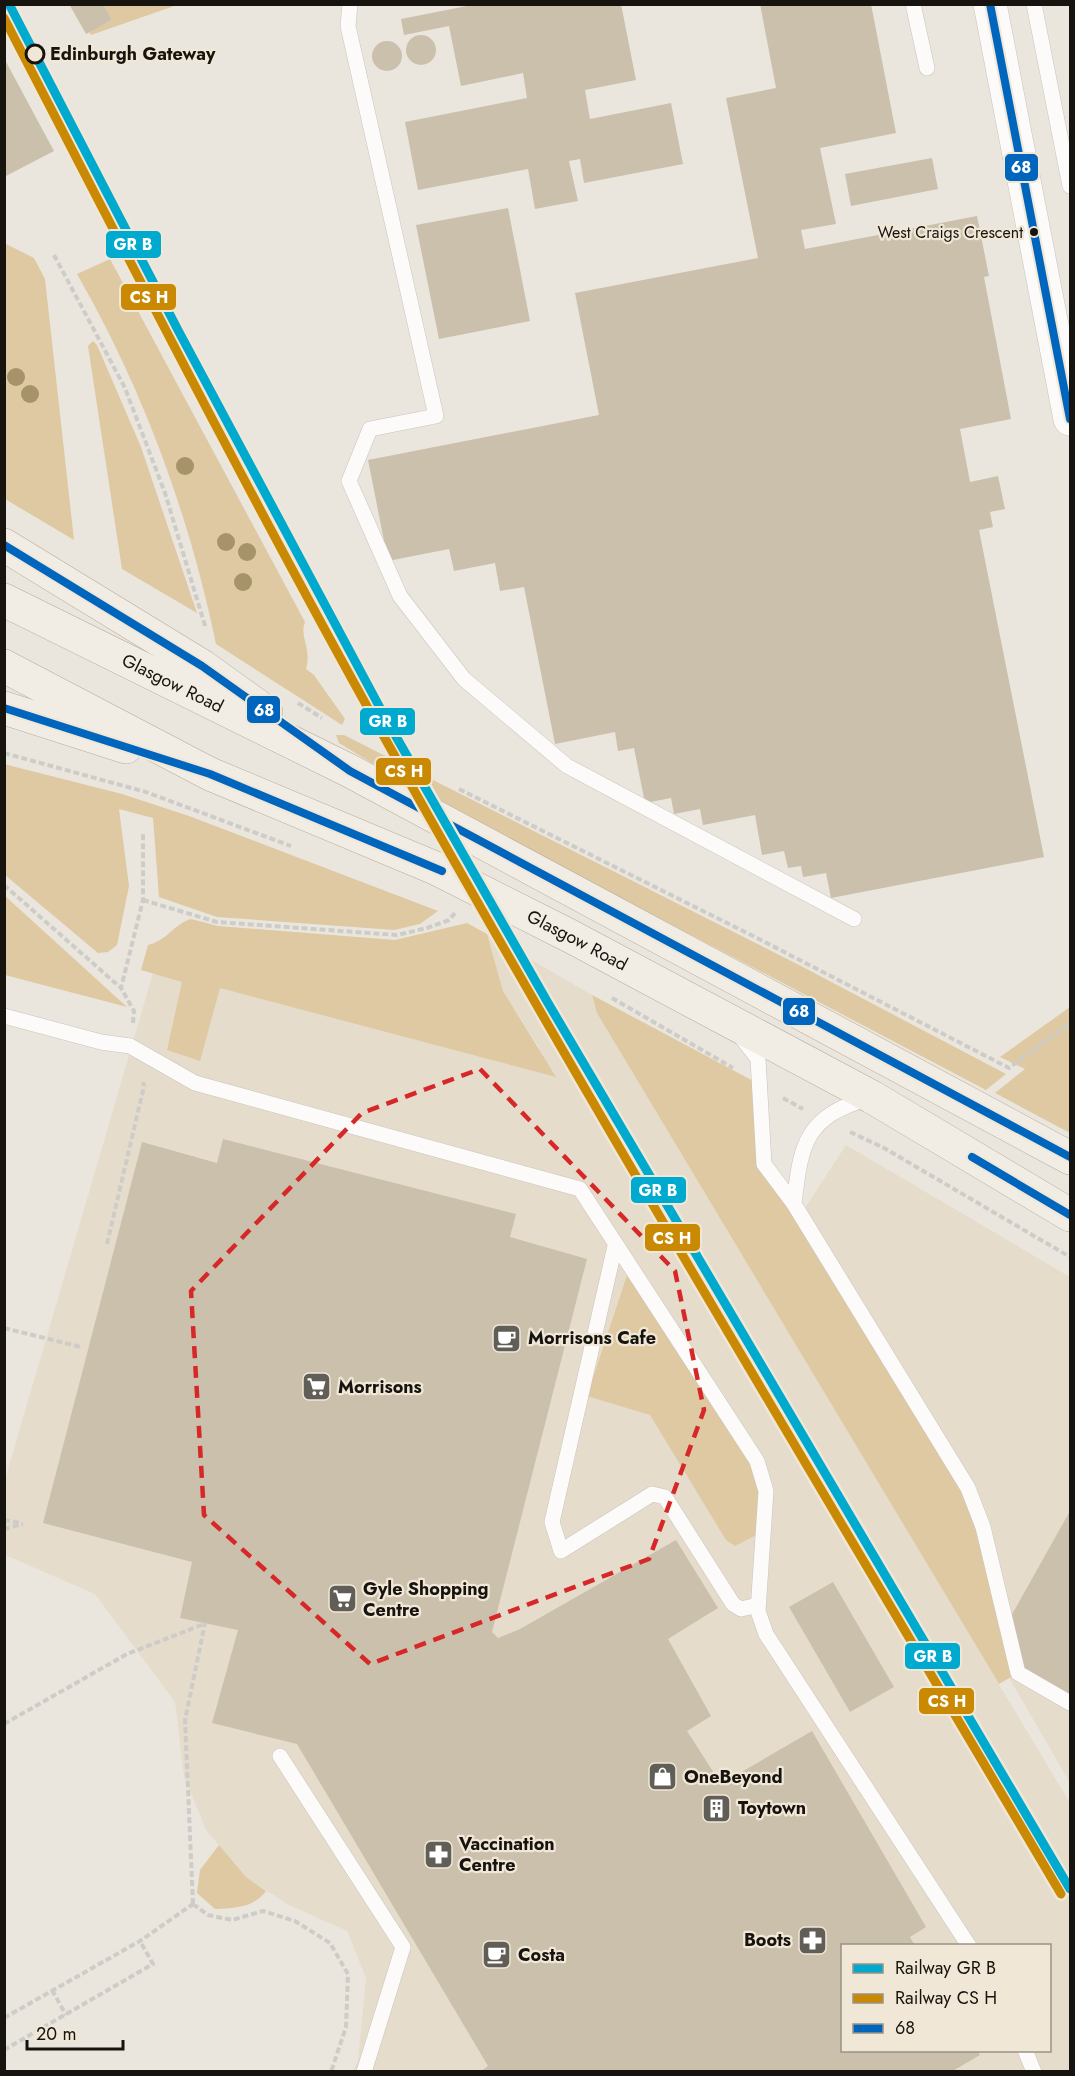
<svg xmlns="http://www.w3.org/2000/svg" width="1075" height="2076" viewBox="0 0 1075 2076" font-family="Jost,sans-serif">
<style>
.built{fill:#e5dccc;fill-rule:evenodd}
.green{fill:#dec9a2}
.building{fill:#cbc0ab}
.lines{fill:none;stroke-linecap:round;stroke-linejoin:round}
.service-casing{stroke:#c8c4be;stroke-width:16}
.tertiary-casing{stroke:#c8c4be;stroke-width:34}
.primary-casing{stroke:#b5ac9c;stroke-width:34}
.path{stroke:#ceccc9;stroke-width:4;stroke-dasharray:6 3;stroke-linecap:butt}
.service{stroke:#fcfbfa;stroke-width:15}
.tertiary{stroke:#fcfbfa;stroke-width:33}
.primary{stroke:#f1ece4;stroke-width:33}
.bus-1-casing{stroke:#f0e7d7;stroke-width:12}
.bus-1{stroke:#0065bd;stroke-width:8}
.rail-1-casing{stroke:#f0e7d7;stroke-width:14}
.rail-2-casing{stroke:#f0e7d7;stroke-width:14}
.rail-1{stroke:#00a9ce;stroke-width:9}
.rail-2{stroke:#ca8903;stroke-width:9}
.tree{fill:#a69369}
.marked{fill:none;stroke:#d62828;stroke-width:4.5;stroke-dasharray:12 8;stroke-linejoin:round}
.stop-dot{fill:#f0e7d7;stroke:#17140f;stroke-width:3}
.bus-dot{fill:#17140f;stroke:#f0e7d7;stroke-width:2}
.labels{text-anchor:middle;stroke-width:4.5;stroke-linejoin:round;paint-order:stroke}
.bus-label{font-size:16px;fill:#17140f;stroke:#f0e7d7;text-anchor:end}
.stop-label{font-size:18px;font-weight:bold;fill:#17140f;stroke:#f0e7d7;text-anchor:start}
.street-label{font-size:18px;fill:#17140f;stroke:#f0e7d7}
.poi-label{font-size:18px;font-weight:bold;fill:#17140f;stroke:#f0e7d7;text-anchor:start}
.line-badge{stroke:#f0e7d7;stroke-width:2}
.badge-label{font-size:16px;text-anchor:middle;font-weight:bold;fill:#fff}
</style>
<rect width="100%" height="100%" fill="#eae6dd"/>
<path class="built" d="M487,934L592,995L597,1013L1070,1803V2071H353L358,2061L366,1978L347,1931L289,1905L246,1877L206,1830L184,1776L175,1702L95,1594L5,1555L4,1483L158,956L540,1049L503,991ZM842,1946H1050V2050H842Z
M846,1145L1070,1277V1783L978,1624L792,1228Z"/>
<path class="green" d="M103,5H177L91,35L89,32L112,20Z
M4,243L34,258L45,279L74,540L5,499Z
M110,259L305,622C299,637 312,647 306,669L314,675L345,719L342,725L216,644C189,514 143,389 77,274Z
M93,341L97,345L141,447L197,613L122,569L88,346Z
M336,735H344L801,966L1006,1074L986,1090L416,790L339,743Z
M4,764L122,794L189,816L438,911L420,924L394,930L217,917L159,897L153,818L119,809L129,886L117,945L108,952L98,953L5,875Z
M4,895L127,1007L5,975Z
M191,919L218,926L395,940L467,923L487,934L503,991L556,1077L220,988L200,1061L167,1050L182,982L141,970L148,945C168,940 174,924 191,919Z
M592,995L759,1084L764,1164L968,1488L1018,1673L999,1684L597,1013Z
M1070,1007V1133L995,1093L1025,1069L1000,1057Z
M630,1266L757,1461L762,1532L735,1546L726,1540L650,1415L587,1396Z
M219,1845L246,1877L266,1891C253,1908 235,1908 215,1909L197,1893L200,1870Z"/>
<path class="building" d="M69,4H103L112,20L86,34Z
M477,4H621L636,80L585,90L590,119L671,103L683,164L584,183L580,159L569,161L578,201L535,209L528,169L418,190L405,122L527,98L523,73L461,86L449,26L404,35L401,19Z
M760,4H871L896,133L820,148L836,224L801,230L805,249L977,216L989,276L984,277L1011,419L960,429L970,482L998,476L1005,509L990,512L993,527L979,530L1044,857L831,898L826,873L803,877L801,866L788,868L784,851L762,855L755,815L703,825L700,809L674,814L671,798L645,803L634,748L618,751L615,732L555,744L524,587L500,591L495,563L454,571L449,549L388,561L368,460L599,415L575,293L758,258L726,98L776,88Z
M406 50a15 15 0 1 1 30 0a15 15 0 1 1-30 0Z
M372 56a15 15 0 1 1 30 0a15 15 0 1 1-30 0Z
M4,58L54,151L4,177Z
M932,158L938,189L851,206L845,174Z
M508,208L530,321L439,339L416,225Z
M223,1139L516,1214L510,1237L587,1259L492,1632L498,1638L520,1629L676,1540L718,1608L668,1639L711,1716L687,1731L721,1784L812,1731L926,1927L910,1937L915,1946H842V2050H977L980,2055L951,2072H480L488,2066L297,1744L212,1723L238,1630L180,1618L192,1562L43,1523L142,1142L217,1163Z
M1070,1511V1695L1022,1668L1010,1618Z
M833,1582L894,1687L850,1712L789,1607Z"/>
<g class="lines">
<defs>
<path id="service" d="M350,4L348,26L436,416L370,429L349,481L400,596L464,679L567,766L854,919
M913,4L927,68
M1034,4L1070,186
M4,1016L101,1042L130,1046L195,1083L580,1189L757,1461L766,1491L758,1611L766,1634L969,1946
M741,1037L758,1059L764,1164L794,1204L968,1488L983,1527L1018,1673L1070,1703
M794,1204C801,1143 805,1117 869,1098
M615,1246L552,1522L561,1551L652,1494L665,1497L733,1604L741,1609L758,1605
M280,1756L403,1947L364,2072
M1025,2050L1034,2072"/>
<path id="tertiary" d="M990,4L1070,419"/>
<g id="primary">
<path d="M4,545L202,666L266,712"/>
<path id="s1" d="M4,600L350,771L1070,1158"/>
<path id="s2" d="M4,666L210,774L435,868L570,936L872,1097L1070,1215"/>
<path d="M4,708L126,747"/>
</g>
</defs>
<use href="#service" class="service-casing"/>
<use href="#tertiary" class="tertiary-casing"/>
<use href="#primary" class="primary-casing"/>
<path class="path" d="M54,255L125,388L165,493L206,629
M298,703L322,718
M4,753L146,792L291,846
M459,789L759,939L1009,1068L1070,1023
M4,885L121,988
M143,900L217,922L397,935L427,928L449,920L455,913
M612,998L733,1068
M133,1023L134,1011L121,988L143,900V832
M783,1098L803,1109
M850,1132L884,1148L1070,1257
M107,1244L144,1086L143,1082
M4,1328L81,1347
M4,1520L21,1523
M4,1529L23,1524
M4,1724L127,1654L204,1624
M193,1904L208,1915L232,1920L263,1911L295,1921L330,1943L348,1974L346,2027L331,2072
M193,1904L185,1720L205,1623
M52,1990L66,2015
M4,2018L140,1941L193,1904
M4,2050L153,1964L140,1941"/>
<use href="#service" class="service"/>
<use href="#tertiary" class="tertiary"/>
<use href="#primary" class="primary"/>
<defs>
<path id="bus-1" d="M990,4L1070,419
M4,545L202,666L350,771L1070,1157
M4,708L210,774L442,871
M972,1157L1070,1215"/>
</defs>
<use href="#bus-1" class="bus-1-casing"/>
<use href="#bus-1" class="bus-1"/>
<defs>
<path id="rail-1" d="M9,4L179,332L386,719L548,1003L1070,1889"/>
<path id="rail-2" d="M4,18C127,255 248,493 378,726C598,1120 832,1506 1061,1894"/>
</defs>
<use href="#rail-1" class="rail-1-casing"/>
<use href="#rail-2" class="rail-2-casing"/>
<use href="#rail-1" class="rail-1"/>
<use href="#rail-2" class="rail-2"/>
</g>
<g class="tree">
<circle cx="16" cy="377" r="9"/>
<circle cx="30" cy="394" r="9"/>
<circle cx="185" cy="466" r="9"/>
<circle cx="226" cy="542" r="9"/>
<circle cx="247" cy="552" r="9"/>
<circle cx="243" cy="582" r="9"/>
</g>
<path class="marked" d="M480,1069L675,1271L704,1410L649,1559L370,1664L204,1515L191,1291L362,1113Z"/>
<defs>
<symbol id="cafe-square" viewBox="-11 -11 22 22"><rect x="-9" y="-9" width="18" height="18" rx="4" fill="#615e57" stroke="#f0e7d7"/><path d="M-5.5-4.5H6V0H3Q3 3.5 0 3.5H-2.5Q-5.5 3.5-5.5 0ZM3-3.2v2h1.7v-2ZM-6 4.5H4V6H-6Z" fill="#fff"/></symbol>
<symbol id="supermarket-square" viewBox="-11 -11 22 22"><rect x="-9" y="-9" width="18" height="18" rx="4" fill="#615e57" stroke="#f0e7d7"/><path d="M-6-5.5h2.5l.6 2H6L4.5 2H-2.5L-4.4-4H-6ZM-1.5 3.2a1.3 1.3 0 1 0 .1 0ZM3 3.2a1.3 1.3 0 1 0 .1 0Z" fill="#fff"/></symbol>
<symbol id="shop-square" viewBox="-11 -11 22 22"><rect x="-9" y="-9" width="18" height="18" rx="4" fill="#615e57" stroke="#f0e7d7"/><path d="M-5-2.5h2.3a2.7 3.5 0 0 1 5.4 0H5L5.5 6h-11ZM-1.5-2.5h3a1.5 2.3 0 0 0-3 0Z" fill="#fff"/></symbol>
<symbol id="building-square" viewBox="-11 -11 22 22"><rect x="-9" y="-9" width="18" height="18" rx="4" fill="#615e57" stroke="#f0e7d7"/><path d="M-4-6H4V6H1V3H-1V6H-4ZM-2.5-4.3h1.7v1.8h-1.7ZM.8-4.3h1.7v1.8H.8ZM-2.5-1h1.7V.8h-1.7ZM.8-1h1.7V.8H.8Z" fill="#fff"/></symbol>
<symbol id="pharmacy-square" viewBox="-11 -11 22 22"><rect x="-9" y="-9" width="18" height="18" rx="4" fill="#615e57" stroke="#f0e7d7"/><path d="M-2-6h4v4h4v4h-4v4h-4v-4h-4v-4h4Z" fill="#fff"/></symbol>
</defs>
<g fill-rule="evenodd">
<use href="#cafe-square" x="490" y="1322" width="33" height="33"/>
<use href="#supermarket-square" x="300" y="1370" width="33" height="33"/>
<use href="#supermarket-square" x="326" y="1582" width="33" height="33"/>
<use href="#shop-square" x="646" y="1760" width="33" height="33"/>
<use href="#building-square" x="700" y="1792" width="33" height="33"/>
<use href="#pharmacy-square" x="422" y="1838" width="33" height="33"/>
<use href="#pharmacy-square" x="796" y="1924" width="33" height="33"/>
<use href="#cafe-square" x="480" y="1938" width="33" height="33"/>
</g>
<circle class="stop-dot" cx="35" cy="54" r="9"/>
<circle class="bus-dot" cx="1034" cy="232" r="5"/>
<g class="labels">
<g class="bus-label">
<text x="1023" y="238">West Craigs Crescent</text>
</g>
<g class="stop-label">
<text x="50" y="60">Edinburgh Gateway</text>
</g>
<g class="street-label">
<text dy="6" stroke="none"><textPath href="#s1" startOffset="188">Glasgow Road</textPath></text>
<text dy="6" stroke="none"><textPath href="#s2" startOffset="636">Glasgow Road</textPath></text>
</g>
<g class="poi-label">
<text x="528" y="1344">Morrisons Cafe</text>
<text x="338" y="1393">Morrisons</text>
<text x="363" y="1595">Gyle Shopping<tspan x="363" dy="21">Centre</tspan></text>
<text x="684" y="1783">OneBeyond</text>
<text x="738" y="1814">Toytown</text>
<text x="459" y="1850">Vaccination<tspan x="459" dy="21">Centre</tspan></text>
<text x="791" y="1946" text-anchor="end">Boots</text>
<text x="518" y="1961">Costa</text>
</g>
</g>
<g class="line-badge">
<rect x="1004" y="153" width="35" height="29" rx="6" fill="#0065bd"/>
<rect x="105" y="230" width="57" height="29" rx="6" fill="#00a9ce"/>
<rect x="120" y="283" width="57" height="28" rx="6" fill="#ca8903"/>
<rect x="246" y="695" width="35" height="29" rx="6" fill="#0065bd"/>
<rect x="359" y="707" width="57" height="29" rx="6" fill="#00a9ce"/>
<rect x="375" y="757" width="57" height="29" rx="6" fill="#ca8903"/>
<rect x="782" y="997" width="34" height="29" rx="6" fill="#0065bd"/>
<rect x="630" y="1176" width="57" height="28" rx="6" fill="#00a9ce"/>
<rect x="644" y="1223" width="57" height="29" rx="6" fill="#ca8903"/>
<rect x="904" y="1642" width="57" height="28" rx="6" fill="#00a9ce"/>
<rect x="918" y="1687" width="57" height="28" rx="6" fill="#ca8903"/>
</g>
<g class="badge-label">
<text x="1021" y="173">68</text>
<text x="133" y="250">GR B</text>
<text x="149" y="303">CS H</text>
<text x="264" y="716">68</text>
<text x="388" y="727">GR B</text>
<text x="404" y="777">CS H</text>
<text x="799" y="1017">68</text>
<text x="658" y="1196">GR B</text>
<text x="672" y="1244">CS H</text>
<text x="933" y="1662">GR B</text>
<text x="947" y="1707">CS H</text>
</g>
<rect width="1075" height="2076" fill="none" stroke="#17140f" stroke-width="12"/>
<rect x="841" y="1944" width="210" height="108" fill="#f0e7d7" stroke="#999387" stroke-width="1.5"/>
<rect x="853" y="1964" width="30" height="9" fill="#00a9ce" stroke="#999387" stroke-width="1.5"/>
<text x="895" y="1974" font-size="18" fill="#17140f">Railway GR B</text>
<rect x="853" y="1994" width="30" height="9" fill="#ca8903" stroke="#999387" stroke-width="1.5"/>
<text x="895" y="2004" font-size="18" fill="#17140f">Railway CS H</text>
<rect x="853" y="2024" width="30" height="9" fill="#0065bd" stroke="#999387" stroke-width="1.5"/>
<text x="895" y="2034" font-size="18" fill="#17140f">68</text>
<path d="M27 2040v9h96v-9" fill="none" stroke="#17140f" stroke-width="3"/>
<text x="36" y="2040" font-size="18" fill="#17140f" stroke="#f0e7d7" stroke-width="4.5" paint-order="stroke">20 m</text>
</svg>
